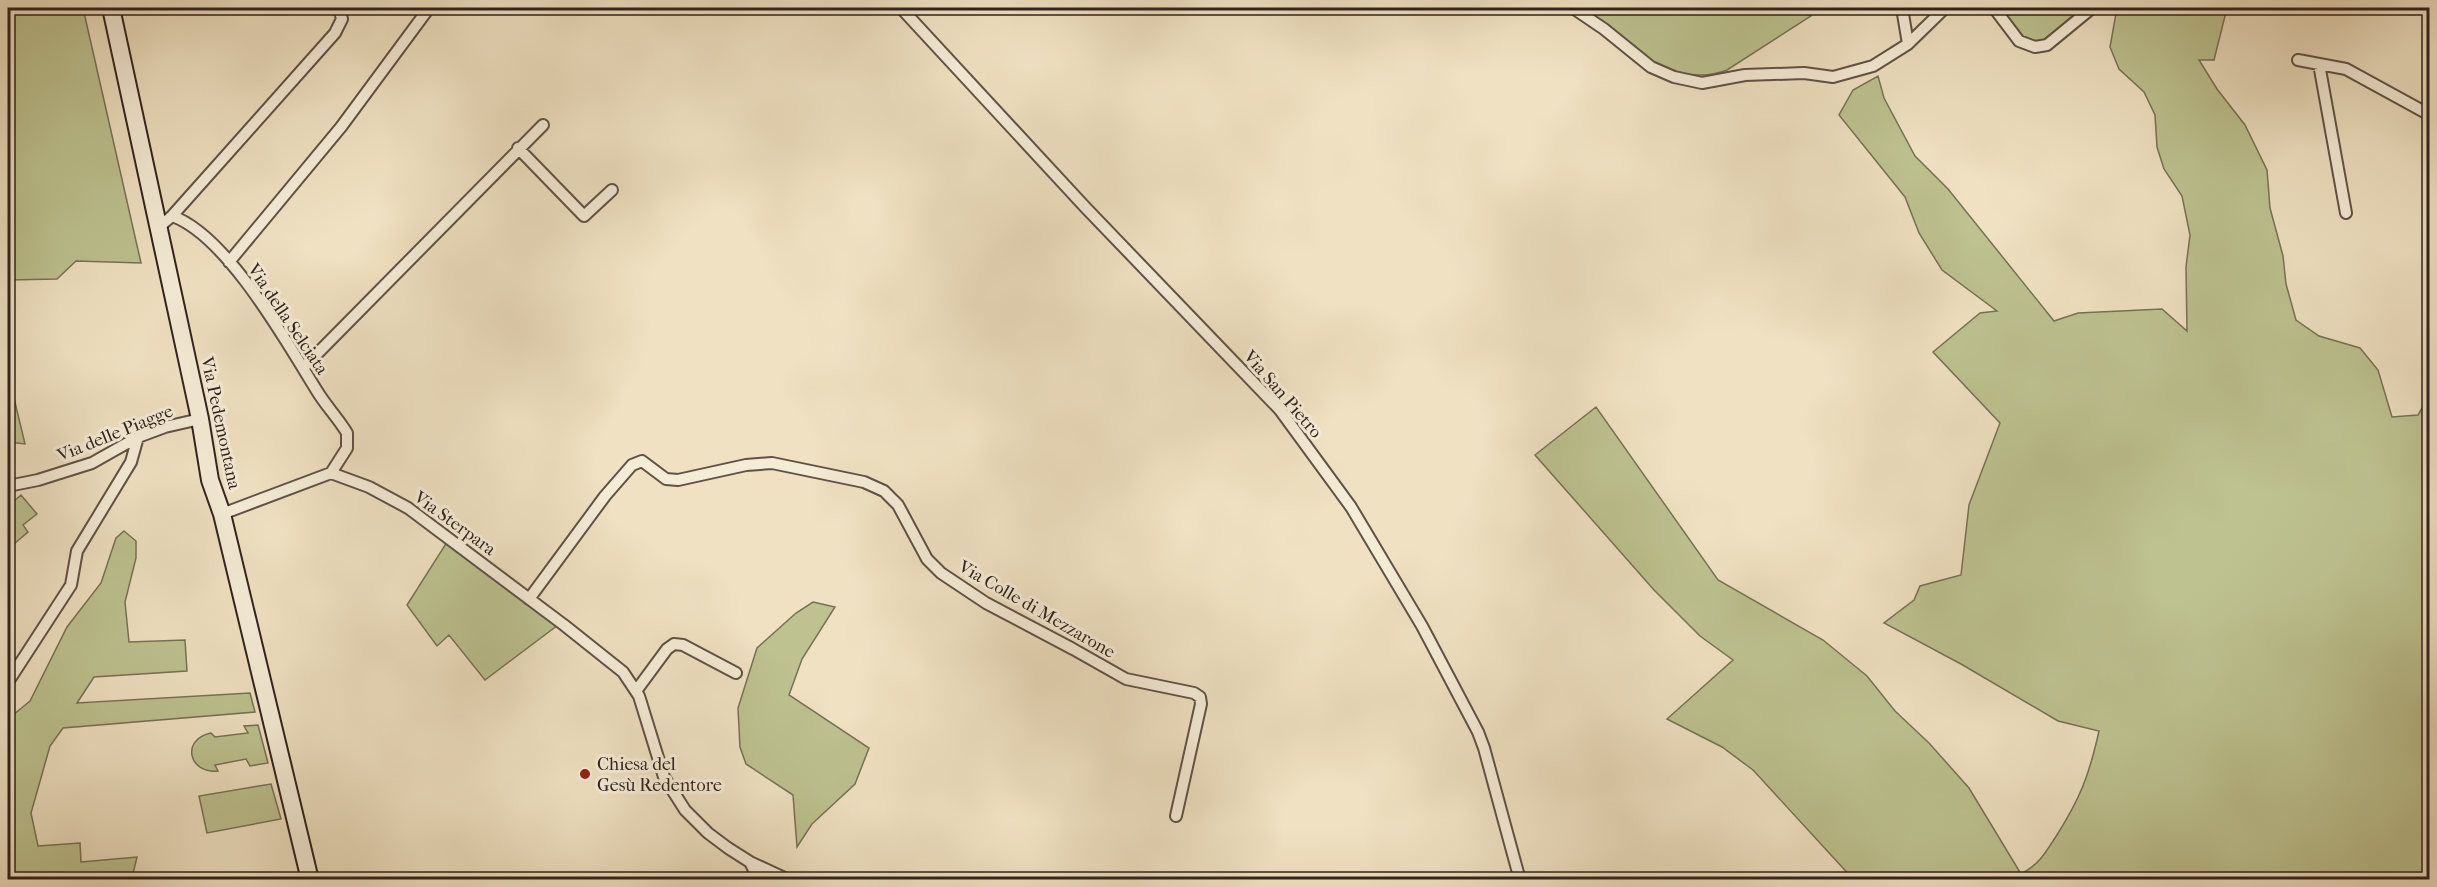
<svg xmlns="http://www.w3.org/2000/svg" width="2437" height="887" viewBox="0 0 2437 887" font-family="'IM FELL French Canon',serif">
<style>
.green{fill:#bdc290;stroke:#767256;stroke-width:1.5}
.lines{fill:none;stroke-linecap:round;stroke-linejoin:round}
.street-casing{stroke:#605246;stroke-width:14}
.secondary-casing{stroke:#30221d;stroke-width:20}
.street{stroke:#f5ecd7;stroke-width:10}
.secondary{stroke:#f5ecd7;stroke-width:16}
.poi-dot{fill:#8f2418;stroke:#f5ecd7;stroke-width:2}
.labels{text-anchor:middle;stroke-width:6;stroke-linejoin:round;paint-order:stroke}
.street-label{font-size:18px;fill:#30221d;stroke:#f5ecd7}
.poi-label{font-size:18px;fill:#30221d;stroke:#f5ecd7;text-anchor:start}
</style>
<rect width="100%" height="100%" fill="#efe1c2"/>
<filter id="stains"><feTurbulence type="fractalNoise" baseFrequency=".00333" numOctaves="4"/><feColorMatrix values="0 0 0 0 .2 0 0 0 0 .09 0 0 0 0 .02 0 0 0 .5 -.17"/></filter>
<radialGradient id="worn" r=".72"><stop offset=".6" stop-color="#630" stop-opacity="0"/><stop offset="1" stop-color="#630" stop-opacity=".3"/></radialGradient>
<path class="green" d="M8,8H83L141,263L76,261L57,279L8,280Z
M1578,8H1791L1811,16L1727,70C1672,92 1619,38 1578,8Z
M1994,8H2092L2053,40L2026,45Z
M2117,8H2227L2214,60H2199L2217,89L2245,125L2267,170L2270,208L2283,256L2286,284L2296,320L2319,336L2360,348L2378,370L2392,417L2418,415L2429,396V879H1853L1753,770L1722,747L1667,719L1733,660L1700,636L1654,590L1535,455L1596,407L1718,580L1823,640L1867,676L1895,711L1929,743L1969,788L2021,874C2039,864 2044,855 2055,838C2080,799 2089,776 2099,731L2058,721L1961,664L1884,623L1914,600L1920,586L1961,575L1969,505L2000,423L1933,352L1980,313L1997,311L1942,270L1919,233L1905,197L1839,115L1853,90L1878,76L1884,98L1915,156L1948,189L2054,321L2078,313L2162,309L2187,331L2186,267L2190,235L2182,196L2164,169L2157,147L2155,115L2144,92L2119,69L2110,47Z
M8,373L25,444L8,442Z
M21,495L37,514L23,525L28,532L8,549V506Z
M124,531L136,541V558L125,602L129,642L185,640L187,671L94,677L77,703L250,693L255,712L63,728L50,746L31,813L38,846L80,843L81,862L137,857L132,878L9,879L8,719L30,701L67,627L101,583L116,538Z
M447,542L558,625L485,680L449,635L437,646L407,605Z
M813,602L835,607L802,659L789,695L869,748L855,784L812,824L797,847L793,795L746,764L740,747L738,708L757,648L796,613Z
M258,725L268,763L250,766L246,759L215,765L218,771C188,774 181,739 211,733L215,737L248,733L244,726Z
M271,784L281,819L207,833L199,796Z"/>
<g class="lines">
<defs>
<path id="street" d="M901,8L1085,207L1280,410L1351,507L1422,626L1478,732L1484,748L1520,880
M1573,8L1604,29L1651,67L1674,77L1702,83L1745,75L1804,73L1833,77L1873,66L1908,44L1945,8
M1902,8L1908,44
M1994,8L2019,41L2035,47L2047,45L2092,8
M2298,60L2346,69L2430,115
M2319,64L2346,213
M518,148L584,216L612,190
M172,216L335,33L342,19L340,12L334,8
M159,227L172,216C227,235 287,343 317,391C326,406 338,418 347,433V448L331,473
M229,262L341,127L429,8
M304,367L543,125
M8,486L38,480L92,463L138,437L165,427L200,419
M222,514L331,473L369,487L408,508L564,625L623,672L639,696L664,777L685,810L708,833L728,848L750,862L789,880
M529,599L605,496L632,465L642,461L666,479L678,480L746,465L772,463L864,482L884,491L898,505L927,559L941,573L986,603L1073,649L1126,679L1194,693L1200,697L1201,704L1176,816
M8,682L71,585L77,551L131,462L138,437
M636,691L667,649L674,644L683,645L736,673
M750,862L759,880"/>
<path id="secondary" d="M111,8L200,419L210,480L222,514L310,880"/>
</defs>
<use href="#street" class="street-casing"/>
<use href="#secondary" class="secondary-casing"/>
<use href="#street" class="street"/>
<use href="#secondary" class="secondary"/>
</g>
<circle class="poi-dot" cx="585" cy="774" r="6"/>
<g class="labels">
<g class="street-label">
<text transform="translate(288 319) rotate(56)" y="6">Via della Selciata</text>
<text transform="translate(1283 394) rotate(49)" y="6">Via San Pietro</text>
<text transform="translate(221 423) rotate(78)" y="6">Via Pedemontana</text>
<text transform="translate(115 433) rotate(-22)" y="6">Via delle Piagge</text>
<text transform="translate(455 523) rotate(36)" y="6">Via Sterpara</text>
<text transform="translate(1037 609) rotate(30)" y="6">Via Colle di Mezzarone</text>
</g>
<g class="poi-label">
<text x="597" y="770">Chiesa del<tspan x="597" dy="21">Gesù Redentore</tspan></text>
</g>
</g>
<rect width="2437" height="887" fill="none" stroke="#efe1c2" stroke-width="30"/>
<rect x="9" y="9" width="2419" height="869" fill="none" stroke="#30221d" stroke-width="3"/>
<rect x="15" y="15" width="2407" height="857" fill="none" stroke="#30221d" stroke-width="1.5"/>
<rect width="100%" height="100%" filter="url(#stains)"/>
<rect width="100%" height="100%" fill="url(#worn)"/>
</svg>
